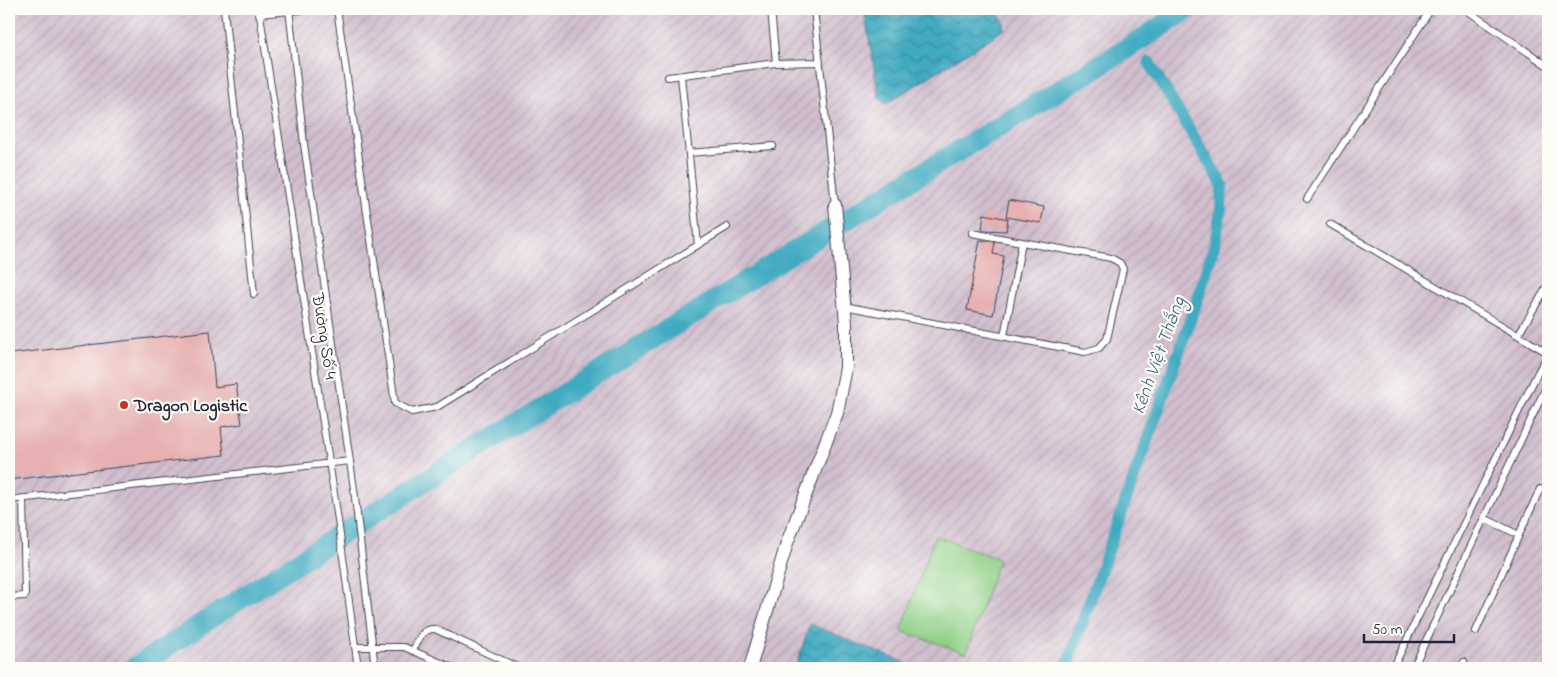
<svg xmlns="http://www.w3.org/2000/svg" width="1557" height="677" viewBox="0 0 1557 677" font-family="'Indie Flower',sans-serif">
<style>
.industrial{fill:url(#industrial-furrows)}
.garden{fill:#90d087;stroke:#597961}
.water{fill:url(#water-waves);stroke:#32667e}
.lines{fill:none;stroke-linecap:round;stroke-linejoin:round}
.canal{stroke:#41aac1;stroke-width:12}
.river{stroke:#41aac1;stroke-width:21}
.building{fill:#e6b1b0}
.service-casing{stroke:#414153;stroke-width:8}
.minor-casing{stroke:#414153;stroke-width:14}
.service{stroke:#fff;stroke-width:6}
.minor{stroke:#fff;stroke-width:12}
.poi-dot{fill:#c8321e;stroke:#fdfcf7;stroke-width:2}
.labels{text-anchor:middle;stroke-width:4.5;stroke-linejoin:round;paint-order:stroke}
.street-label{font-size:18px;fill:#22223b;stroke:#fdfcf7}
.poi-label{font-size:18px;font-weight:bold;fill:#22223b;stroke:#fdfcf7;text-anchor:start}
.water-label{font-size:19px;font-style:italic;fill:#305f77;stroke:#fdfcf7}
</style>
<defs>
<pattern id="industrial-furrows" width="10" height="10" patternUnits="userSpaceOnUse" patternTransform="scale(1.25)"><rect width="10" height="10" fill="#d0bdcd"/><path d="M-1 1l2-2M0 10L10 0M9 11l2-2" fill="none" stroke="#b2a2b1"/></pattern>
<pattern id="water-waves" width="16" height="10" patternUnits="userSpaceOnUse" patternTransform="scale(1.25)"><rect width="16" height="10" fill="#41aac1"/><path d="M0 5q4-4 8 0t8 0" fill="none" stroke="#368a9e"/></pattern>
</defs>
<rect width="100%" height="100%" fill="#fdfcf7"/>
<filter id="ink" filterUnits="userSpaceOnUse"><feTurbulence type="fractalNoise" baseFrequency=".02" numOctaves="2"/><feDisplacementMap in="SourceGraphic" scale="10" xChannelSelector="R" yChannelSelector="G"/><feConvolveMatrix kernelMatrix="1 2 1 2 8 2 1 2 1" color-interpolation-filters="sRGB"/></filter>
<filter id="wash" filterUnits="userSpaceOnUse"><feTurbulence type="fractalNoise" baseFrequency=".0096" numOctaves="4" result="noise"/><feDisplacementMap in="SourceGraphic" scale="20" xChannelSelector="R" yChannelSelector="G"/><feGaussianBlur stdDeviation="1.12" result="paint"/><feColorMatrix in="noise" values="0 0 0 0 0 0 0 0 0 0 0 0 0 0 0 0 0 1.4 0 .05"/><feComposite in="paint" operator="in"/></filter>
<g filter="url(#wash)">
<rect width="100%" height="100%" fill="#f3eeda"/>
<path class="industrial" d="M9,9H1548V668H9Z"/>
<path class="garden" d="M935,536L999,559L966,653L901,631Z"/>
<path class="water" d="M864,9H994L1003,20L1005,29L886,104L879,98Z
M810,624L917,668H795Z"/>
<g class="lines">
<path class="canal" d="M1066,668L1197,301L1215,243L1221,209L1222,184L1149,62"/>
<path class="river" d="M134,668C384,504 640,346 896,189C993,129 1093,72 1188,9"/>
</g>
<g id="blocks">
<path class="building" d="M1009,200L1044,207L1041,223L1006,217Z
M984,214L1008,219L1006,231L982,230Z
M980,240L995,242L993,254L1004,256L993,315L967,310Z
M210,331L215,387L236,384L242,424L221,427L224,455L9,480V354Z"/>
</g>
</g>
<g filter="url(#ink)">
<use href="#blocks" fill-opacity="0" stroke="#414153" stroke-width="1"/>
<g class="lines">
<defs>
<path id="service" d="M224,9L254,294
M259,9L337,513L358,668
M289,9L304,144L354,489L375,668
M337,9L395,403L412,412L437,407L727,227
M771,9L776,63
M814,9L835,205
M1465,9L1548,66
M259,14L310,9
M681,76L698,245
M668,77L776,63L820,62
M689,153L773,146
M1307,199L1431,9
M1330,224L1548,353
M844,306L1085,352L1099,348L1107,339L1123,269L1120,263L1111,258L972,233
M1518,335L1548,285
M1004,336L1022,242
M9,500L350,461
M1519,535L1540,489
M9,597L25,596L23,498
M1476,631L1519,535L1484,518
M355,647H404L453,668
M413,650C419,640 422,628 435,629L519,668
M1393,668L1539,370L1548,356
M1413,668L1548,383
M1460,668L1464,662"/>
<path id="minor" d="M750,668L787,543L837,413L846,368V323L835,205"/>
</defs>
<use href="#service" class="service-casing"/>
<use href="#minor" class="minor-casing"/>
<use href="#service" class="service"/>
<use href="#minor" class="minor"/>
</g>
</g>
<circle class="poi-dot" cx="124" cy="405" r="5"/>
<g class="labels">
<g class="street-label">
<text transform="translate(325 336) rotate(81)" y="6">Đường Số 4</text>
</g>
<g class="poi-label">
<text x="134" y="411">Dragon Logistic</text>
</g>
<g class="water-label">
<text transform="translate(1157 355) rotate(-70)" y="7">Kênh Việt Thắng</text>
</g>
</g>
<rect width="1557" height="677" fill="none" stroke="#fdfcf7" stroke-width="30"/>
<path d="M1364 634v8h90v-8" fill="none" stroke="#22223b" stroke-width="2.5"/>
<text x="1372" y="634" font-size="15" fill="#22223b" stroke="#fdfcf7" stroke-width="4" paint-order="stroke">50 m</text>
</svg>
